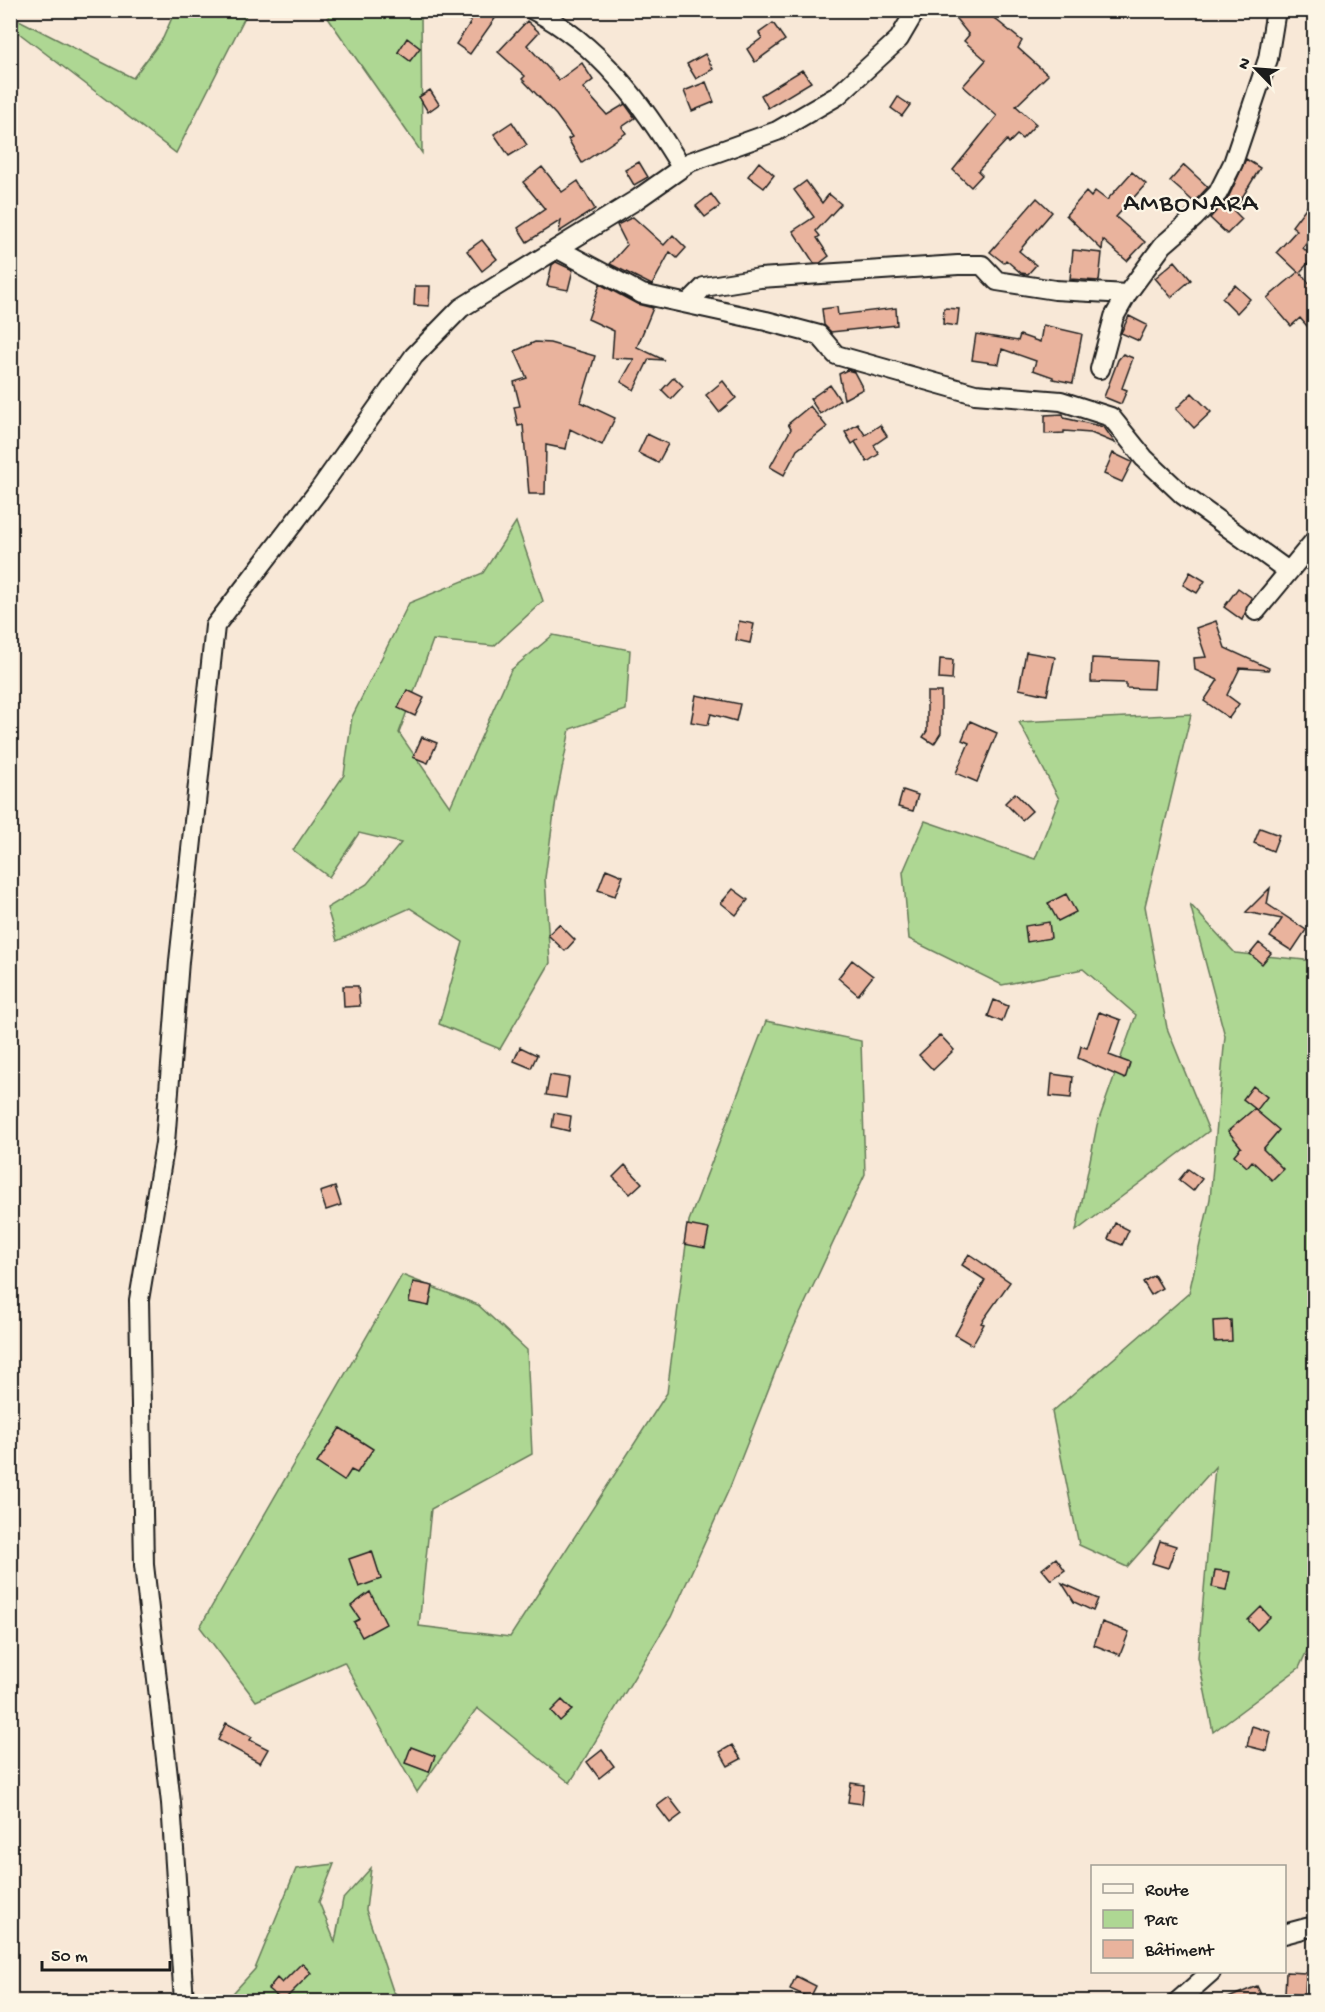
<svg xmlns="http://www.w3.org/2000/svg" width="1325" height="2012" viewBox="0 0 1325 2012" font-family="'Gochi Hand',sans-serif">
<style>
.green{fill:#aed793;stroke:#657a58;stroke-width:1.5}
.building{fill:#e9b39d;stroke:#1c1c1c;stroke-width:1.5}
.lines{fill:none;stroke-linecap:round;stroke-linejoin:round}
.street-casing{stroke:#1c1c1c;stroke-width:22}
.street{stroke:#fcf5e5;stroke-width:18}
.labels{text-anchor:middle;stroke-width:4.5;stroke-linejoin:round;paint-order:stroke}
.quarter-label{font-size:26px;letter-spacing:1.5px;fill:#1c1c1c;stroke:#fcf5e5}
</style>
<rect width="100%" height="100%" fill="#f8e8d7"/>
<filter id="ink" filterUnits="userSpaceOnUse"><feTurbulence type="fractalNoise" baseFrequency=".0167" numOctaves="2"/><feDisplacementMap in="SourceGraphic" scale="12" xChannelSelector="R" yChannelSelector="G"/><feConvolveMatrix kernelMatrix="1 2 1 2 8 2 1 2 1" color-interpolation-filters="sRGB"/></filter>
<g filter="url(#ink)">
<path class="green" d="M175,11H248L176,153L11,27V16L133,78L163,38Z
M330,11H421L422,153L328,18Z
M516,522L543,601L494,646L433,640L399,733L450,807L511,670L553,635L630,650L626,710L570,729L556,799L545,878L550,963L500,1049L439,1024L463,942L410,908L337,941L327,908L367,884L401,843L359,833L329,877L293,850L344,775L352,717L409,603L483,573Z
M1191,714L1145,906L1167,1028L1209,1131L1076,1231L1097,1125L1136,1015L1083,969L1002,985L909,939L903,872L925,821L1035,859L1059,799L1019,722Z
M1190,904L1235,953L1314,961V1635L1299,1668L1213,1732L1198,1657L1215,1467L1127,1567L1079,1545L1052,1412L1189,1293L1210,1199L1225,1036Z
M766,1021L861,1041L865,1174L787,1342L730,1487L671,1617L570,1783L477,1708L417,1792L344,1662L256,1701L200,1627L402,1275L478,1305L527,1350L532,1454L431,1509L419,1626L510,1637L667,1393L689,1221Z
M334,1864L319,1902L335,1942L343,1899L371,1868L366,1910L393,1991L403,2001L225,2002L255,1969L296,1869Z"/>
<path class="building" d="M456,10H501L470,54L456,44L471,22Z
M949,10H984L1022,41L1018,48L1048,75L1016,106L1036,124L1022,139L1017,135L1009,143L1007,140L978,171L982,175L971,187L953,170L997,116L963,86L986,60L964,41L969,35Z
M527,21L539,32L527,45L559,80L582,63L593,80L583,88L607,115L625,104L635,118L622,127L626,133L582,163L568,139L572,137L556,115L522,79L525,76L498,52Z
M773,23L785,40L755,62L747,49L762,38L759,33Z
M407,38L420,48L410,61L398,52Z
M705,54L713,69L696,79L687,64Z
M802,70L811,82L768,108L761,95Z
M706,82L714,102L692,111L684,91Z
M430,90L439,104L428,112L419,97Z
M898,97L910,105L902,116L891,108Z
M512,122L527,145L509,156L494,134Z
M1246,159L1260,168L1234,211L1242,219L1227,234L1210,218L1228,198Z
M639,162L648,177L634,185L625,170Z
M759,162L774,175L764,188L748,176Z
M1184,165L1208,187L1194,202L1170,181Z
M542,167L562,192L578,181L595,209L559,232L561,220L527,242L518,228L545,209L523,182Z
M1132,172L1146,184L1116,217L1145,242L1127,261L1103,240L1102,250L1066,215L1086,192L1091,197L1095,191L1107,200Z
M806,181L822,203L829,194L841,204L816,231L820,236L817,238L829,256L820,263H814L793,231L814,217L794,190Z
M711,194L720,206L705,217L696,206Z
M1314,197V233L1303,248L1313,258L1300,272L1314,289V334L1300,318L1291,326L1267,298L1298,272L1277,252L1297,230L1292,226Z
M1037,198L1052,212L1019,251L1036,265L1028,274L1021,273L1006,260L1004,263L990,252Z
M633,217L664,245L673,235L686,248L677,258L670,252L652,285L610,264L627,245L617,225Z
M482,240L497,259L482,271L467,251Z
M1073,250L1102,253L1099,281L1070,279Z
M1175,261L1191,280L1171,297L1155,278Z
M556,262L573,270L568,290L547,286L552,265Z
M600,284L637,304L653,308L637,347L664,360L649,359L634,390L621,382L634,359L612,358L614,331L588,319Z
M1235,285L1250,299L1237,313L1222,298Z
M415,286H430L429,306L414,305Z
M837,307L838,315L896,308L897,325L831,332L824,325L822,309Z
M944,308L959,309L957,326L943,324Z
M1129,316L1147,325L1139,341L1121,333Z
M1043,325L1082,334L1073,383L1053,379V377L1033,370L1036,361L1002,349L999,364L972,360L976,334L1018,341L1020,335L1040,342Z
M535,342L550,343L595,356L581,402L615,418L602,445L570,429L566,449L546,445L545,494H529L523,425L518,426L514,407L520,406L514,382L527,378L515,351Z
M1123,354L1133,358L1122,388L1127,390L1121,404L1104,397L1118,360Z
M847,370L854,372L863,389L844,399L839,374Z
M674,377L683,386L671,399L662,390Z
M723,381L736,398L719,412L706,395Z
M830,385L840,400L820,414L810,399Z
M1192,393L1211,412L1194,428L1176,409Z
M810,406L827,427L797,450L784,475L770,467L791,429L788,424Z
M1063,414L1064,418L1104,427L1115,443L1091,433L1064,431V433L1045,434V415Z
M858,424L865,435L880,425L887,436L874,445L879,454L867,462L855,442L859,439L852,444L845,432Z
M647,434L668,444L658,463L638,453Z
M1113,453L1132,462L1122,482L1104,474Z
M1190,572L1205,581L1197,593L1183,585Z
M1238,588L1252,598L1242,620L1224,607Z
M739,621L754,624L750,643L736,640Z
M1216,621L1225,648L1269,668L1268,670L1240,668L1227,695L1239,704L1229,718L1204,701L1218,680L1195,670L1194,658L1206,657L1196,628Z
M1026,652L1055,657L1047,695L1019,689Z
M1092,658L1156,661L1154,689L1126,688V683L1091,682Z
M940,659L953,660L952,680L939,679Z
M407,690L424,698L415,716L398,708Z
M927,692H941V733L934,744L923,737L927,731Z
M696,695L740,704L736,721L711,714L708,725L691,722Z
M970,721L997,733L977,782L956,773L969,743L962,740Z
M422,737L437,743L428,763L413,757Z
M903,790L918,795L913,811L898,807Z
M1015,793L1032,811L1022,820L1005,803Z
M1260,828L1279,835L1273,851L1254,843Z
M606,869L623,876L615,896L598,890Z
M1270,888L1267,904L1306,930L1292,951L1270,937L1282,919L1246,912Z
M733,889L748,900L736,915L721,903Z
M1066,894L1076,912L1058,921L1048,903Z
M1049,922L1051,938L1027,942L1025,926Z
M559,924L575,940L565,951L548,935Z
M1259,943L1271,953L1262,964L1250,954Z
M852,960L873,976L858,995L838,978Z
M343,986H358L360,1006L344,1007Z
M994,1000L1008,1006L1002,1022L988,1016Z
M1099,1012L1121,1020L1109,1055L1130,1063L1125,1079L1078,1058L1081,1046L1087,1048Z
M940,1035L954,1050L933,1070L919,1055Z
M520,1047L537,1055L531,1068L514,1061Z
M1052,1074L1073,1077L1071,1098L1050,1096Z
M550,1075L569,1078L566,1098L546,1095Z
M1253,1086L1267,1097L1257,1110L1243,1099Z
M1254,1109L1279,1130L1263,1149L1283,1169L1272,1180L1252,1161L1247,1167L1234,1155L1241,1147L1228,1131Z
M554,1113L571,1116L569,1131L552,1127Z
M625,1165L642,1183L630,1194L613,1177Z
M1188,1169L1202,1179L1193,1191L1179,1180Z
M335,1187L341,1205L326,1210L320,1192Z
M1115,1223L1129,1230L1122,1245L1108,1239Z
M687,1225L709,1229L705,1248L684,1244Z
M969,1254L1010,1282L981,1323L984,1324L972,1345L955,1335L985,1280L962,1265Z
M1154,1275L1162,1288L1151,1295L1143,1282Z
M413,1282L433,1286L429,1306L409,1302Z
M1231,1320L1232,1341L1214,1342L1213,1321Z
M340,1428L373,1449L357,1473L351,1470L344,1481L317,1463Z
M1160,1541L1176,1546L1168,1568L1152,1563Z
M372,1551L381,1579L359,1587L349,1559Z
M1056,1558L1065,1570L1051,1580L1042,1569Z
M1215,1570L1230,1572L1226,1590L1212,1587Z
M1062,1583L1098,1599L1093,1611L1074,1602Z
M370,1592L386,1624L362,1637L354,1622L360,1619L351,1606Z
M1261,1607L1270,1617L1257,1630L1248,1620Z
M1102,1622L1129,1632L1120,1655L1094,1645Z
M562,1700L572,1710L560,1721L551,1711Z
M226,1723L252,1737L250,1740L268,1749L260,1763L218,1740Z
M1252,1726L1271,1732L1267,1751L1247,1746Z
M732,1745L741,1759L728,1766L720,1752Z
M411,1747L435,1756L429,1772L405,1763Z
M602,1750L614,1766L599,1778L587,1762Z
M851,1783L864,1785L862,1804L848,1802Z
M669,1797L682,1814L670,1823L657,1806Z
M302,1963L311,1973L283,2001L268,1989L277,1978L282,1983Z
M1286,1972L1306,1973L1305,1995L1285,1994Z
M796,1976L816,1986L810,1998L790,1989Z
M1257,1986L1264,2001H1221Z"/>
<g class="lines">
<defs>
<path id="street" d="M533,10C599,44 644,105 681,167
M558,249L642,294L766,321L819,335L836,355L975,394L1061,401L1111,417L1144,458L1183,495L1288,571
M688,303L704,287L760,278L958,265H982L997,281L1055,290L1127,294
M1100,369L1114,317L1127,294L1163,245L1194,218L1218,193L1233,163L1268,59L1276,10
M1256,611L1314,541
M1284,1934L1314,1926
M184,2002L171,1803L144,1565L139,1300L165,1143L179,961L215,626L319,490L414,356L461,308L636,200L690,162L777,131L837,96L899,39L916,10
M1177,2002L1211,1972"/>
</defs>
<use href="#street" class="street-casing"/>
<use href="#street" class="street"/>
</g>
</g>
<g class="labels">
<g class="quarter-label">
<text x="1191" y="210">AMBONARA</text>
</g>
</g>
<rect width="1325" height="2012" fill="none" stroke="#fcf5e5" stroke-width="36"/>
<rect x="18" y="18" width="1289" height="1976" fill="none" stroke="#1c1c1c" stroke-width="2" filter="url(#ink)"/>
<rect x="1091" y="1865" width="195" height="108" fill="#fcf5e5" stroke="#a29e95" stroke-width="1.5"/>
<rect x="1103" y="1884" width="30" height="9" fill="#fcf5e5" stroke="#a29e95" stroke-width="1.5"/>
<text x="1145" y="1895" font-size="18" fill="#1c1c1c">Route</text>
<rect x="1103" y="1910" width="30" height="18" fill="#aed793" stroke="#a29e95" stroke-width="1.5"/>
<text x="1145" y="1925" font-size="18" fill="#1c1c1c">Parc</text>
<rect x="1103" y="1940" width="30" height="18" fill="#e9b39d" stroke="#a29e95" stroke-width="1.5"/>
<text x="1145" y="1955" font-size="18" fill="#1c1c1c">Bâtiment</text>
<g transform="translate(1256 69) rotate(295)" stroke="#fcf5e5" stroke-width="4.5" paint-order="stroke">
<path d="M0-4.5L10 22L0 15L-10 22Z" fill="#1c1c1c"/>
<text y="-9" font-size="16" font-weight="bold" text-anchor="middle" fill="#1c1c1c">N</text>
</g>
<path d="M42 1961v9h128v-9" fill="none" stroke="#1c1c1c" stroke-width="3"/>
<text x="51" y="1961" font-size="18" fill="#1c1c1c" stroke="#fcf5e5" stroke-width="4.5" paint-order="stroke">50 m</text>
</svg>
